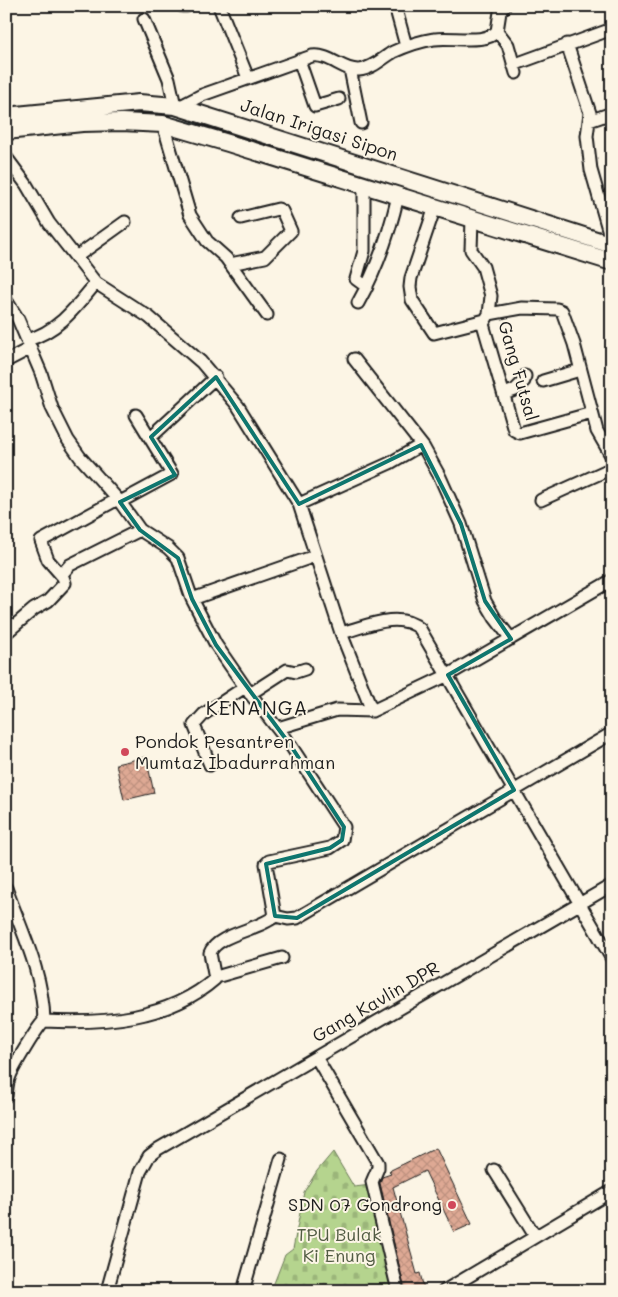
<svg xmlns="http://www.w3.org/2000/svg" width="618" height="1297" viewBox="0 0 618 1297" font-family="Mali,sans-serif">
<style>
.cemetery{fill:url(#cemetery-stones);stroke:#687855}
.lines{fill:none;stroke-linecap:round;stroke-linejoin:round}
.stream{stroke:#568789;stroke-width:3}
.building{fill:url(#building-cross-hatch);stroke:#1c1c1c}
.street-casing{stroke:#1c1c1c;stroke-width:15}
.secondary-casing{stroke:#1c1c1c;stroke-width:20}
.street{stroke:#fcf5e5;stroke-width:11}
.secondary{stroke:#fcf5e5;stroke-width:16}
.marked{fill:none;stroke:#0f766e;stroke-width:4;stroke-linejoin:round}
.poi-dot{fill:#d1495b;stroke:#fcf5e5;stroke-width:2}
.labels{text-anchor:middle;stroke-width:4;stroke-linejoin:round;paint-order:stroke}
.street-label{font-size:18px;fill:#1c1c1c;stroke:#fcf5e5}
.poi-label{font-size:18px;fill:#1c1c1c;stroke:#fcf5e5;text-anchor:start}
.park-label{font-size:18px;fill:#525c44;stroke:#fcf5e5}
.quarter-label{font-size:20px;letter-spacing:1px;fill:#1c1c1c;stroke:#fcf5e5}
</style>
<defs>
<pattern id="cemetery-stones" width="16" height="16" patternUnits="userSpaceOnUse" patternTransform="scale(1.25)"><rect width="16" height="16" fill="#b5d48e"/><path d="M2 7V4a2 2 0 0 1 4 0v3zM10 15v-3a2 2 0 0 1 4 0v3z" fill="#9bb57a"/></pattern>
<pattern id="building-cross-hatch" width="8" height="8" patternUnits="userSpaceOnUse" patternTransform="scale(1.25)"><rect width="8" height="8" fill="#dea994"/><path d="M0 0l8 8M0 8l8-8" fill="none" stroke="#be917f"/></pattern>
</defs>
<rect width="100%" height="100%" fill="#fcf5e5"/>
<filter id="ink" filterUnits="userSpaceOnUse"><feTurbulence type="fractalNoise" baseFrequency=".02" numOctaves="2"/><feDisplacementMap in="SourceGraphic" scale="10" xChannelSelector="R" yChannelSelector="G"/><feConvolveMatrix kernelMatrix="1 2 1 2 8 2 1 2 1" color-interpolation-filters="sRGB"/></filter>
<g filter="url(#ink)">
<path class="cemetery" d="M333,1152L354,1187L371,1185L394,1291H271L285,1255L293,1249L304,1192L317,1171Z"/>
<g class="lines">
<path class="stream" d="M106,114L157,116
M164,116L238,136L585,245"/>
</g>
<path class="building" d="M146,757L154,793L124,800L116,764Z
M436,1148L472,1224L454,1232L425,1171L393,1187L417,1274L420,1273L424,1289L405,1291L380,1183L382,1177L391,1174L389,1171Z"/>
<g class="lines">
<defs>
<path id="street" d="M182,6H187
M219,6L248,78
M395,6L406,46
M144,19L169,79L175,106
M497,31L508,45L516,73
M567,44L590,113L587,136L591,170L608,229L610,244
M299,60L315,106L339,99
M513,65L612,29
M350,69L361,123
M179,107L202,95L312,56C331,54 342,71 359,70C372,69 383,58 393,52C406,46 420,41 434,39C451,36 486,45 497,31L500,12L505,6
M589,121L612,113
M163,124L190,215L207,241L226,258L267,315
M6,157L26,184L49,223L96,283L149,317L201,362L238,406L299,504L341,633L372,711
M364,186V251L356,279L367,287
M435,207L411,278L410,287L412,300L434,333L485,320
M472,219L471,250L483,267L491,296L489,314L483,324L514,430L520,433L592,413
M76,257L125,222
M230,264L265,257L291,231L282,211L278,209L241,218
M6,300L18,319L41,373L52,408L68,440L80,457L120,502L140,530L168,548L178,558L192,599L216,645L245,687L291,746L344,827L342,840L330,848L269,861L266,864L275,916
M358,303C377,269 389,235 398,196
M489,314L522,308L557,309L562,311L574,344L597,431L612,457
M27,340C59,331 76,307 96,283
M354,359L424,448L440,477L461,524L485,601L495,618L511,639
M6,361L31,348
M543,381L580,370
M504,394L515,390L524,381L525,376
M151,437L216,377
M541,500L612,468
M120,502L172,474L136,415
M299,504L390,463L421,445
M62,576L48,560L41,541L118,499
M192,599L315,556
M6,633L34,609L48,601L65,583L62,574L70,565L140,530
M341,633C364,627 400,610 420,629L612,959
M250,694L287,670L296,672L305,669
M278,728L337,710L372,711L448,675L612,580
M210,765L194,725L204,714L245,687
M6,888C22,932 43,973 44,1021C38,1026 13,1067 10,1076C7,1082 7,1089 6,1096
M275,916L288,919L297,918L612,733
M216,977L282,958
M44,1021C103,1024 168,1020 215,979L210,953C217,934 259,930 275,916
M316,1057L378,1163V1168L372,1182L398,1291
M494,1170L535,1236
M107,1291L140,1172L149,1156L158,1149L612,885
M243,1291L281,1159
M444,1291L612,1191"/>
<path id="secondary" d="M6,116L139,103L175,106L612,245
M6,131L82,123L122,122L163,124L228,143L612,262"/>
</defs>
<use href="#street" class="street-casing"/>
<use href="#secondary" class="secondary-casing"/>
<use href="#street" class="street"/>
<use href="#secondary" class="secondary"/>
</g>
</g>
<path class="marked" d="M216,377L299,504L421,445L461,524L485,601L511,639L448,675L514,790L297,918L275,916L266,864L330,848L342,840L344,827L291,746L216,645L192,599L178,558L140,530L120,502L175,475L151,437Z"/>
<g class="poi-dot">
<circle cx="125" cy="752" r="5"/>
<circle cx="452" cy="1205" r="5"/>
</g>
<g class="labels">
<g class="street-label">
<text transform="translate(319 130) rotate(18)" y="6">Jalan Irigasi Sipon</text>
<text transform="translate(518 371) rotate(74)" y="6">Gang Futsal</text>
<text transform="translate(376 1002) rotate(-30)" y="6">Gang Kavlin DPR</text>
</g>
<g class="poi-label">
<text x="135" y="748">Pondok Pesantren<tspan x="135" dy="21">Mumtaz Ibadurrahman</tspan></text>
<text x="442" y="1211" text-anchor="end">SDN 07 Gondrong</text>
</g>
<g class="park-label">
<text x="339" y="1241">TPU Bulak<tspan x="339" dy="21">Ki Enung</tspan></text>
</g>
<g class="quarter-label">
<text x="257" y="715">KENANGA</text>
</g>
</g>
<rect width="618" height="1297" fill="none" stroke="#fcf5e5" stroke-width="25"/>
<rect x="12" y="12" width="593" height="1272" fill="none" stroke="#1c1c1c" stroke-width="2" filter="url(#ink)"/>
</svg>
